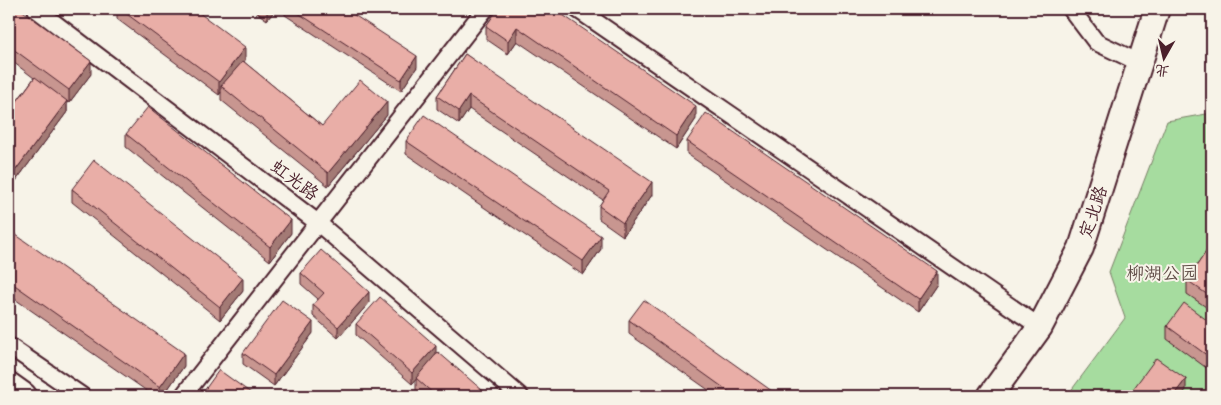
<svg xmlns="http://www.w3.org/2000/svg" width="1221" height="405" viewBox="0 0 1221 405" font-family="'Comic Neue','LXGW WenKai TC',sans-serif">
<style>
.green{fill:#a6dc9f;stroke:#787e65}
.lines{fill:none;stroke-linecap:round;stroke-linejoin:round}
.street-casing{stroke:#4a1f2b;stroke-width:20}
.secondary-casing{stroke:#4a1f2b;stroke-width:28}
.primary-casing{stroke:#4a1f2b;stroke-width:30}
.street{stroke:#f7f3e8;stroke-width:16}
.secondary{stroke:#f7f3e8;stroke-width:24}
.primary{stroke:#f7f3e8;stroke-width:26}
.wall{fill:#c89690;stroke:#4a1f2b}
.shaded-wall{fill:#a37a75;stroke:#4a1f2b}
.building{fill:#e9aea7;stroke:#4a1f2b}
.labels{text-anchor:middle;stroke-width:4;stroke-linejoin:round;paint-order:stroke}
.street-label{font-size:18px;fill:#4a1f2b;stroke:#f7f3e8}
.park-label{font-size:18px;fill:#614e48;stroke:#f7f3e8}
</style>
<rect width="100%" height="100%" fill="#f7f3e8"/>
<filter id="ink" filterUnits="userSpaceOnUse"><feTurbulence type="fractalNoise" baseFrequency=".02" numOctaves="2"/><feDisplacementMap in="SourceGraphic" scale="10" xChannelSelector="R" yChannelSelector="G"/><feConvolveMatrix kernelMatrix="1 2 1 2 8 2 1 2 1" color-interpolation-filters="sRGB"/></filter>
<g filter="url(#ink)">
<path class="green" d="M1212,113V396H1067L1125,318L1109,272L1167,121Z"/>
<g class="lines">
<defs>
<path id="street" d="M36,9L318,223L520,396
M577,9L1040,327
M1071,9L1096,42L1140,63
M9,346L82,396
M183,396L485,9"/>
<path id="secondary" d="M990,396L1040,327L1081,248L1157,9"/>
<path id="primary" d="M9,386L23,396"/>
</defs>
<use href="#street" class="street-casing"/>
<use href="#secondary" class="secondary-casing"/>
<use href="#primary" class="primary-casing"/>
<use href="#street" class="street"/>
<use href="#secondary" class="secondary"/>
<use href="#primary" class="primary"/>
</g>
<path class="wall" d="M9,9L91,74L69,103L67,102V112L12,186L9,184V112L34,78L9,59Z
M117,9H194L245,60L244,62L322,126L387,115L328,186L221,100V92L219,95L117,19Z
M252,9H276L267,20Z
M285,9H345L417,67L401,91L285,15Z
M455,9H462L460,12Z
M498,9L696,119L676,149L517,41L508,54L486,39V26Z
M465,54L652,195L623,236L599,219V206L603,200L469,109L459,124L437,109V96Z
M126,134L291,233L270,261L126,147Z
M406,141L601,249L583,275L406,154Z
M687,141L937,284L918,312L687,154Z
M72,189L243,291L220,320L72,202Z
M9,230L184,366L163,396H154L9,295Z
M1212,243V311L1187,294V280Z
M301,273L369,303L338,338L313,316V305L318,299L301,284Z
M629,320L779,396H717L629,334Z
M356,324L436,355L489,396H421L416,392V379L412,384L356,335Z
M1212,324V372L1167,339V326Z
M313,333L274,386L243,364V353Z
M204,391L255,396H204Z"/>
<path class="shaded-wall" d="M267,9H276L267,20Z
M517,27V41L508,54V41Z
M245,47V60L224,89L221,86V92L219,95V82Z
M417,56V67L401,91V80Z
M91,61V74L69,103V90Z
M469,96V109L459,124V111Z
M67,101V112L12,186V175Z
M387,102V115L328,186V173Z
M696,106V119L676,149V136Z
M652,182V195L623,236V223Z
M291,220V233L270,261V247Z
M601,236V249L583,275V261Z
M937,271V284L918,312V299Z
M243,278V291L220,320V307Z
M369,292V303L338,338V327Z
M313,322V333L274,386V375Z
M436,346V357L412,384V373Z
M184,353V366L163,396H160V387Z
M1186,379V390L1181,396H1173Z"/>
<path class="building" d="M9,9H20L91,61L69,90L9,46Z
M120,9H194L245,47L219,82Z
M292,9H345L417,56L401,80Z
M498,9H554L696,106L676,136L517,27L508,41L486,26Z
M465,54L652,182L623,223L599,206L609,191L469,96L459,111L437,96Z
M243,61L322,126L360,80L387,102L328,173L221,86Z
M35,77L67,101L12,175L9,173V112Z
M148,107L291,220L270,247L126,134Z
M706,113L937,271L918,299L687,141Z
M424,115L601,236L583,261L406,141Z
M94,160L243,278L220,307L72,189Z
M9,230L184,353L160,387L9,281Z
M1212,243V298L1187,280Z
M321,250L369,292L338,327L313,305L324,293L301,273Z
M380,297L436,346L412,373L356,324Z
M282,300L313,322L274,375L243,353Z
M644,300L779,396H735L629,320Z
M1184,303L1212,324V359L1167,326Z
M438,352L489,396H436L416,378Z
M1156,358L1186,379L1173,396H1128Z
M219,370L255,396H211L204,391Z"/>
</g>
<g class="labels">
<g class="street-label">
<text transform="translate(295 180) rotate(37)" y="6">虹光路</text>
<text transform="translate(1093 212) rotate(-72)" y="6">定北路</text>
</g>
<g class="park-label">
<text x="1162" y="279">柳湖公园</text>
</g>
</g>
<rect width="1221" height="405" fill="none" stroke="#f7f3e8" stroke-width="30"/>
<rect x="15" y="15" width="1191" height="375" fill="none" stroke="#4a1f2b" stroke-width="2" filter="url(#ink)"/>
<g transform="translate(1164 58) rotate(188)" stroke="#f7f3e8" stroke-width="4" paint-order="stroke">
<path d="M0-4L9 19L0 12L-9 19Z" fill="#4a1f2b"/>
<text y="-8" font-size="14" font-weight="bold" text-anchor="middle" fill="#4a1f2b">北</text>
</g>
</svg>
